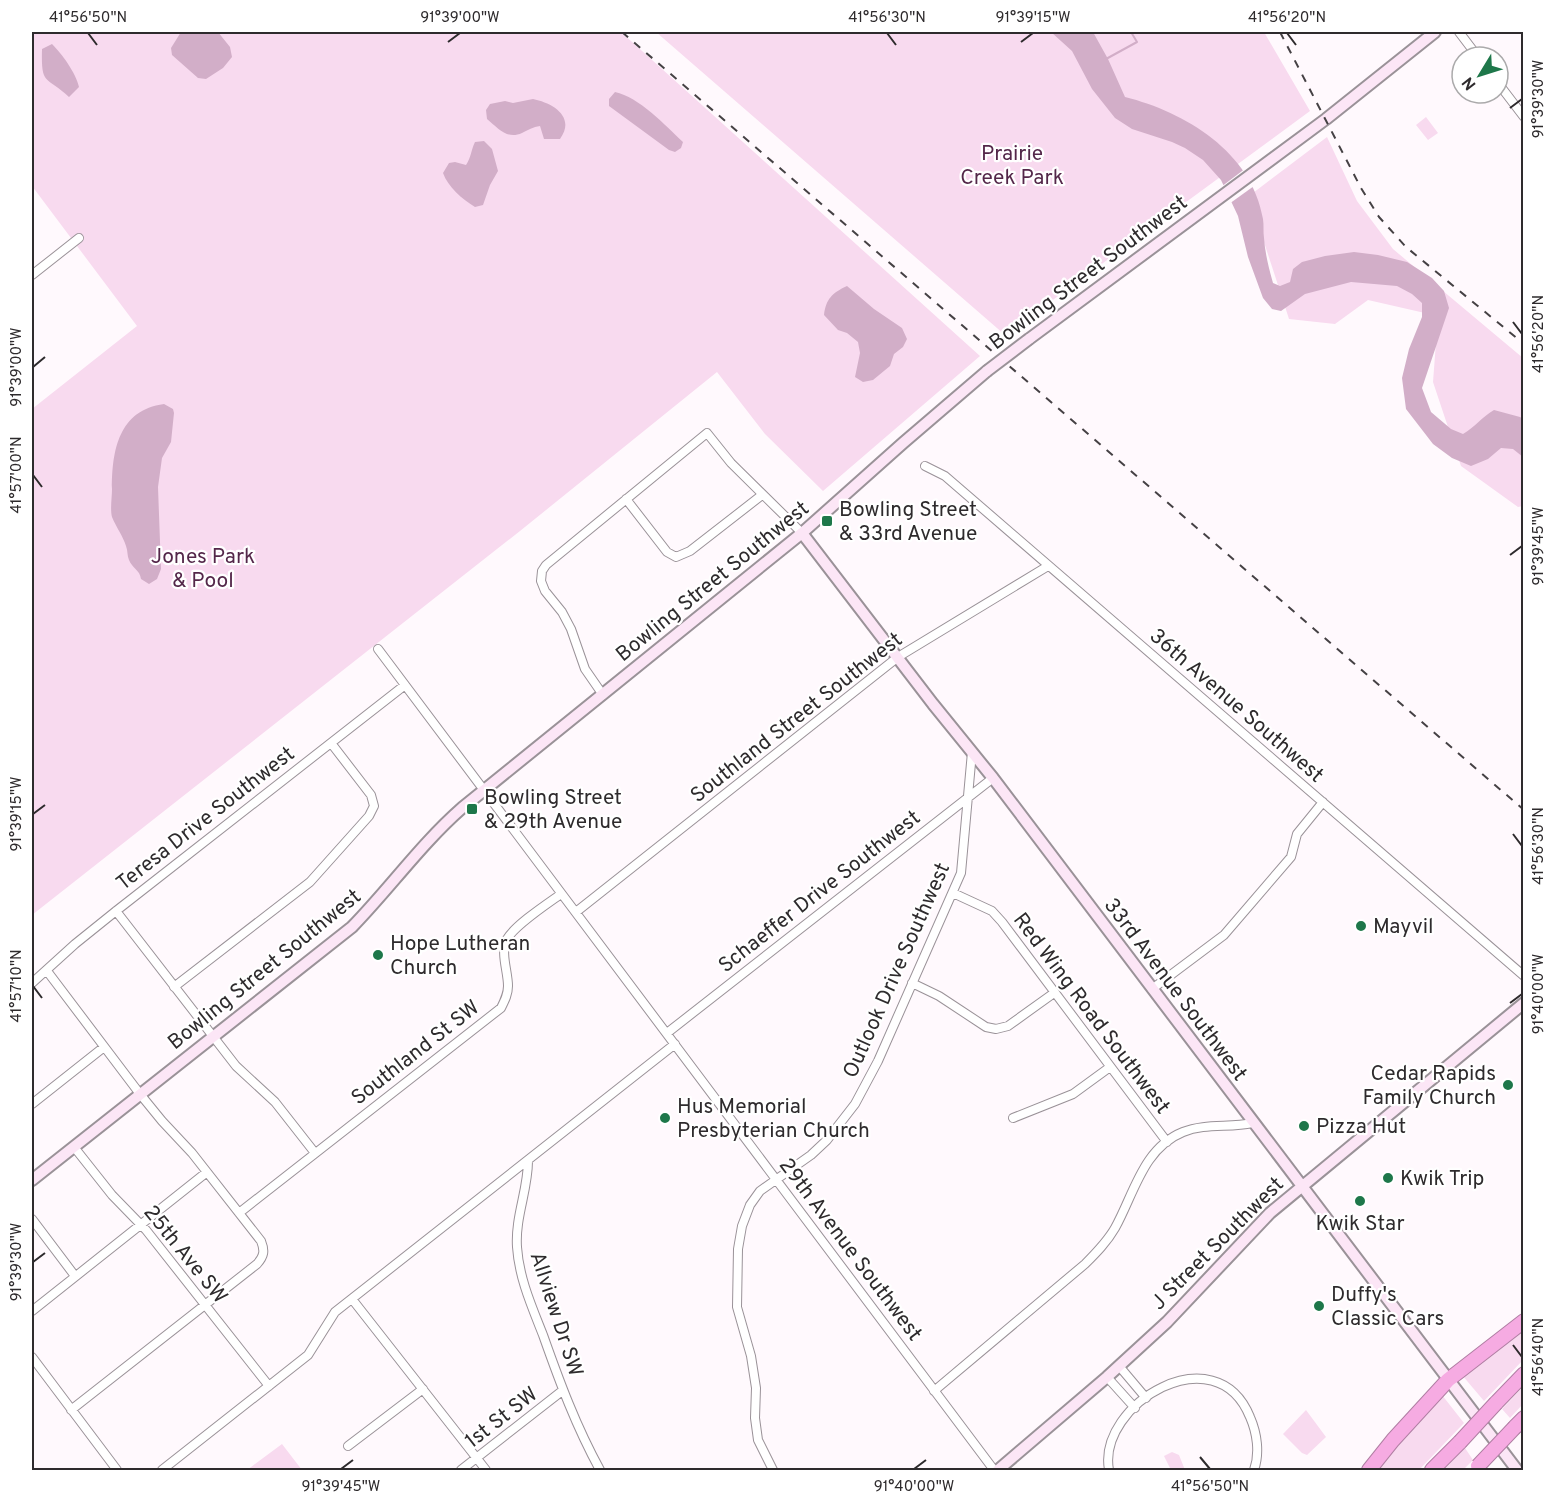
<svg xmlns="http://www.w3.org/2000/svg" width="1555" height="1502" viewBox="0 0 1555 1502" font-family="Overpass,sans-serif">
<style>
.green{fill:#f8daef}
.water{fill:#d2aec8}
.pier{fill:#fff9fd}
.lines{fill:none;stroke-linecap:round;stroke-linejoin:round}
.stream{stroke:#d2aec8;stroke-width:2}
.street-casing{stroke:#9a9298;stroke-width:10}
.secondary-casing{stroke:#9a9298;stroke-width:14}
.highway-casing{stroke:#b07ea3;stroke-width:16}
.street{stroke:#fff;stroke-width:8}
.secondary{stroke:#fce6f6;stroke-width:10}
.highway{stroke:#f6abe2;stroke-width:14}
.rail{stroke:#454144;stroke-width:2;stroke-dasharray:8 8;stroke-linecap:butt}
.secondary-bridge-casing{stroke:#9a9298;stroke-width:14;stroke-linecap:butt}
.highway-bridge-casing{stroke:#b07ea3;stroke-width:16;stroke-linecap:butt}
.secondary-bridge{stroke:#fce6f6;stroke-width:10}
.highway-bridge{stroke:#f6abe2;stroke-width:14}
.ticks{fill:none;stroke:#2e2b2d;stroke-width:2}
.poi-dot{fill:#1e774a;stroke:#fff;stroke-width:2}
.labels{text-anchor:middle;stroke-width:4.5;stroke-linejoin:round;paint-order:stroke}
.park-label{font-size:21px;fill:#54274a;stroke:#fff}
.street-label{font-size:21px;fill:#2e2b2d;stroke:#fff}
.poi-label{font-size:21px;fill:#2e2b2d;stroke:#fff;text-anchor:start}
.neatline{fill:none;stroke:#2e2b2d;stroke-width:2}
.ticks-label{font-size:15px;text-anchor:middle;fill:#2e2b2d}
</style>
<rect width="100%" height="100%" fill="#fff9fd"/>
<path class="green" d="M32,32H621L980,356L823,491L765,434L717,372L520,531L32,915V409L137,326L32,186Z
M656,32H1264L1310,111L1005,335Z
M1426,117L1438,133L1428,140L1416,125Z
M1327,137L1357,201L1393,249L1523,358V506L1518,507L1461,466L1433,382L1438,316L1368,300L1335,324L1289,319L1249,196Z
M1523,1326V1360L1484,1401L1462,1375Z
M1523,1387V1404L1510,1418L1502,1409Z
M1442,1395L1464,1423L1419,1470H1375Z
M1306,1410L1326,1437L1307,1455L1302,1453L1283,1434Z
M282,1444L302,1470H247Z
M1465,1448L1473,1460L1463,1470H1444Z
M1172,1452L1179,1455L1185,1470H1171L1164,1456Z"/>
<path class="water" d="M181,32H218L230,47L232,57L223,68L206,79L198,78L172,55L171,48Z
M1051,32H1093L1108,59L1125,97C1185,112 1252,152 1263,219C1264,225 1263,232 1264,238C1265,253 1269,269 1273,283L1280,286L1290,282L1293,269L1302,262L1325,256L1354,252L1378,255L1407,262L1432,278L1444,291L1449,308L1422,388L1431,412L1451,429L1463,434C1475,427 1482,417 1494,410L1520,417L1523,419V457L1513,449L1501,448L1488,459L1471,466L1452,458L1433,444L1406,409L1402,378L1409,349L1422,317V303L1412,294L1397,286L1351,282L1305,294L1281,311L1272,309L1263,298L1248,257L1238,216L1221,180L1203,160L1185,148L1172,142L1132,129L1115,118L1092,89L1072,51Z
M52,44C62,54 76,73 79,87L69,97C46,75 41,87 42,49Z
M615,92C639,97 665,125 683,142L681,148L675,152L669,150L609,106V99Z
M533,99C553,103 576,117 560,139H544L540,126C533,127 528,130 522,133C507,140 498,128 487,119L486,110L490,104L505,101L513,103Z
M484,141L492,149L498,171L490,185L483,205L475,207C462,199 448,187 443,173L449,163L455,162L466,165C471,158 471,150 475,142Z
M847,286L874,309L902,328L907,339L903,347L894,354L890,366L873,380L863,382L855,377L860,353L858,342L847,333L838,330L824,315C826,299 832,293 847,286Z
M164,404L173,409L174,413L171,442L162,458L158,487L161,569L157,579L149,584L141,579C140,570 132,568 129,560C127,556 128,551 126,546C123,536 116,527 112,517C110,509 112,497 112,489C112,450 119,410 164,404Z"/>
<path class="pier" d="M1246,168L1254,186L1229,204L1221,187Z"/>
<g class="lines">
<path class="stream" d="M1106,59L1137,42L1131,32
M270,1469V1470"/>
<defs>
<path id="street" d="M1459,32L1478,57
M1498,83L1524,117
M32,275L79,238
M925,466L945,476L1524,976
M626,499L667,552L676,557L690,551L762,495
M378,649L994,1470
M603,695L585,669L571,629L562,612L545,591L541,581L542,571L546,565L707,433L731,463L802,533
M953,893L992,911L1002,922L1167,1142
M116,911L236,1066L275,1102L315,1153
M576,912L898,657L1048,566
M47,971L140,1094L162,1121L192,1153L261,1241C265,1251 264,1256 257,1264L71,1410
M32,983L75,944L116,911L405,685
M912,983L939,996L986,1027L996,1029L1008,1026L1054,993
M174,987L310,882L369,816L374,806L371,795L331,743
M1152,989L1224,935L1291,857L1297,834L1323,802
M667,1033L993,778
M32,1104L104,1047
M1013,1118L1073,1094L1110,1067
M74,1147L112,1195L146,1230L269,1386
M528,1161C528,1190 515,1217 517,1247C519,1278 532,1307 543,1335C560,1383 576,1426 600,1470
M239,1213L501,1008C505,1000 508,994 508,986C508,971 500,953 507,939C515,925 547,904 561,894
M32,1219L75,1276
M352,1299L486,1470
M32,1311L207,1172
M32,1357L117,1470
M1119,1366L1146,1398
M1107,1377L1135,1408
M934,1391L1085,1264C1096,1253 1107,1242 1115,1228C1134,1194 1143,1148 1183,1132C1205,1123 1230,1128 1252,1123
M348,1446L423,1389
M162,1470L308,1355L335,1312L675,1044
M461,1470L562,1391
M773,1470L758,1440L755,1418L756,1388L751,1356L737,1307L738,1249L742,1226L750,1205L760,1191L811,1155L827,1140L855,1104L878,1061L961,873L972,752
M1109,1470C1097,1404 1216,1333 1250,1417C1257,1433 1260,1453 1254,1470"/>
<path id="secondary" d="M1029,339L1326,119L1435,32
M802,533L933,704L993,778L1517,1470
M32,1180L352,927C390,888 421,844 462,808L802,533L903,443L987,371
M998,1470L1107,1377L1167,1322L1270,1213L1524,1003"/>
<path id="highway" d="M1496,1403L1524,1374
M1515,1427L1524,1418
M1369,1470L1393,1440L1448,1380L1524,1321
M1432,1470L1460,1442"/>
</defs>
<use href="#street" class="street-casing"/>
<use href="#secondary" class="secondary-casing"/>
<use href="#highway" class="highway-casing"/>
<use href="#street" class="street"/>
<use href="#secondary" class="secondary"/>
<use href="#highway" class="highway"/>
<path class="rail" d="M622,32L1524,810
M1280,32L1361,188L1379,217L1406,247L1524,344"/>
<defs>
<path id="secondary-bridge" d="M987,371L1029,339"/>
<path id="highway-bridge" d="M1460,1442L1496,1403
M1478,1466L1515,1427"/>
</defs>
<use href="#secondary-bridge" class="secondary-bridge-casing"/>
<use href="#highway-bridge" class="highway-bridge-casing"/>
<use href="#secondary-bridge" class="secondary-bridge"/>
<use href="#highway-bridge" class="highway-bridge"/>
</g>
<path class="ticks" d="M88,33L97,45M887,33L896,45M1287,33L1296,45M448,42L460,33M1021,42L1033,33M1510,108L1522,99M1513,322L1522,334M33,367L45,357M33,475L42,487M1510,555L1522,546M33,814L45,805M1513,834L1522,846M33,986L42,998M1510,1003L1522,994M33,1262L45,1253M1513,1345L1522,1357M1200,1457L1210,1469M341,1469L353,1460M914,1469L926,1460"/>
<g class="poi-dot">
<rect x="821" y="515" width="12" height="12" rx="3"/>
<rect x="466" y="803" width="12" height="12" rx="3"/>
<circle cx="1361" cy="926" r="6"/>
<circle cx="378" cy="955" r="6"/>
<circle cx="1508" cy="1085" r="6"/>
<circle cx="665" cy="1118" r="6"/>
<circle cx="1304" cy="1126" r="6"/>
<circle cx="1388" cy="1178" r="6"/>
<circle cx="1360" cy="1201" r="6"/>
<circle cx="1319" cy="1306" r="6"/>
</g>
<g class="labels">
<g class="park-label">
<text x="1012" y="160">Prairie<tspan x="1012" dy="24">Creek Park</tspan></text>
<text x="203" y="563">Jones Park<tspan x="203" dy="24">&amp; Pool</tspan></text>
</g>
<g class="street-label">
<text transform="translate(1088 272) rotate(-37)" y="7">Bowling Street Southwest</text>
<text transform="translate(712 581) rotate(-39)" y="7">Bowling Street Southwest</text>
<text transform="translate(1237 705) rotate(41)" y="7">36th Avenue Southwest</text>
<text transform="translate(796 717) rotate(-38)" y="7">Southland Street Southwest</text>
<text transform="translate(205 818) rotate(-38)" y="7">Teresa Drive Southwest</text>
<text transform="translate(819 891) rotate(-38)" y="7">Schaeffer Drive Southwest</text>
<text transform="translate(264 969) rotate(-39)" y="7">Bowling Street Southwest</text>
<text transform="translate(896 970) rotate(-66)" y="7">Outlook Drive Southwest</text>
<text transform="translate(1176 989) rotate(53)" y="7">33rd Avenue Southwest</text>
<text transform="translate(1092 1013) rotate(53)" y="7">Red Wing Road Southwest</text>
<text transform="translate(415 1052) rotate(-38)" y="7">Southland St SW</text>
<text transform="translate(1217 1243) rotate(-45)" y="7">J Street Southwest</text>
<text transform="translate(851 1249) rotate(53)" y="7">29th Avenue Southwest</text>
<text transform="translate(186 1254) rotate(51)" y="7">25th Ave SW</text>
<text transform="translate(557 1314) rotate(72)" y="7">Allview Dr SW</text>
<text transform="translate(501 1417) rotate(-38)" y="7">1st St SW</text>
</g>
<g class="poi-label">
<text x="839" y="516">Bowling Street<tspan x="839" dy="24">&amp; 33rd Avenue</tspan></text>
<text x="484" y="804">Bowling Street<tspan x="484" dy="24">&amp; 29th Avenue</tspan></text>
<text x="1373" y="933">Mayvil</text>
<text x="390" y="950">Hope Lutheran<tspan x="390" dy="24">Church</tspan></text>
<text x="1496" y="1080" text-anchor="end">Cedar Rapids<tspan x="1496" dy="24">Family Church</tspan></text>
<text x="677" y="1113">Hus Memorial<tspan x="677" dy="24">Presbyterian Church</tspan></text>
<text x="1316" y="1133">Pizza Hut</text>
<text x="1400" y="1185">Kwik Trip</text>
<text x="1360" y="1230" text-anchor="middle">Kwik Star</text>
<text x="1331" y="1301">Duffy's<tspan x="1331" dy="24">Classic Cars</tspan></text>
</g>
</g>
<rect width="1555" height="1502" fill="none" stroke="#ffffff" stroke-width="66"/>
<g transform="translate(1480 75) rotate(232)"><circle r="28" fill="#ffffff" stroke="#abaaab" stroke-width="1.5"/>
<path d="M0-4.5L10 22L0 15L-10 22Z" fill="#1e774a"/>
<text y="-9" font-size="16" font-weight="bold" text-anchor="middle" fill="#2e2b2d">N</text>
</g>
<rect x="33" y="33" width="1489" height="1436" class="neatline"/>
<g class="ticks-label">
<text x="88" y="22">41°56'50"N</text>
<text x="460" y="22">91°39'00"W</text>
<text x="887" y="22">41°56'30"N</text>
<text x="1033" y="22">91°39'15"W</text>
<text x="1287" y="22">41°56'20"N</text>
<text transform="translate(1538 99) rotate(-90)" y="5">91°39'30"W</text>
<text transform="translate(1538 334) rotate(-90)" y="5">41°56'20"N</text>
<text transform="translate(16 367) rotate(-90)" y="5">91°39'00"W</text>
<text transform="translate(16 475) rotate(-90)" y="5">41°57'00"N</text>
<text transform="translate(1538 546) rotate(-90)" y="5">91°39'45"W</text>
<text transform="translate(16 814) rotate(-90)" y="5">91°39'15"W</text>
<text transform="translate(1538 846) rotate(-90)" y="5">41°56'30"N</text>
<text transform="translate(16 986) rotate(-90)" y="5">41°57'10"N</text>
<text transform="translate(1538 994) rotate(-90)" y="5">91°40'00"W</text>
<text transform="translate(16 1262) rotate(-90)" y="5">91°39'30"W</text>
<text transform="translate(1538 1357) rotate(-90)" y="5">41°56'40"N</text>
<text x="341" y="1491">91°39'45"W</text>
<text x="914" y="1491">91°40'00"W</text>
<text x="1210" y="1491">41°56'50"N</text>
</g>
</svg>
